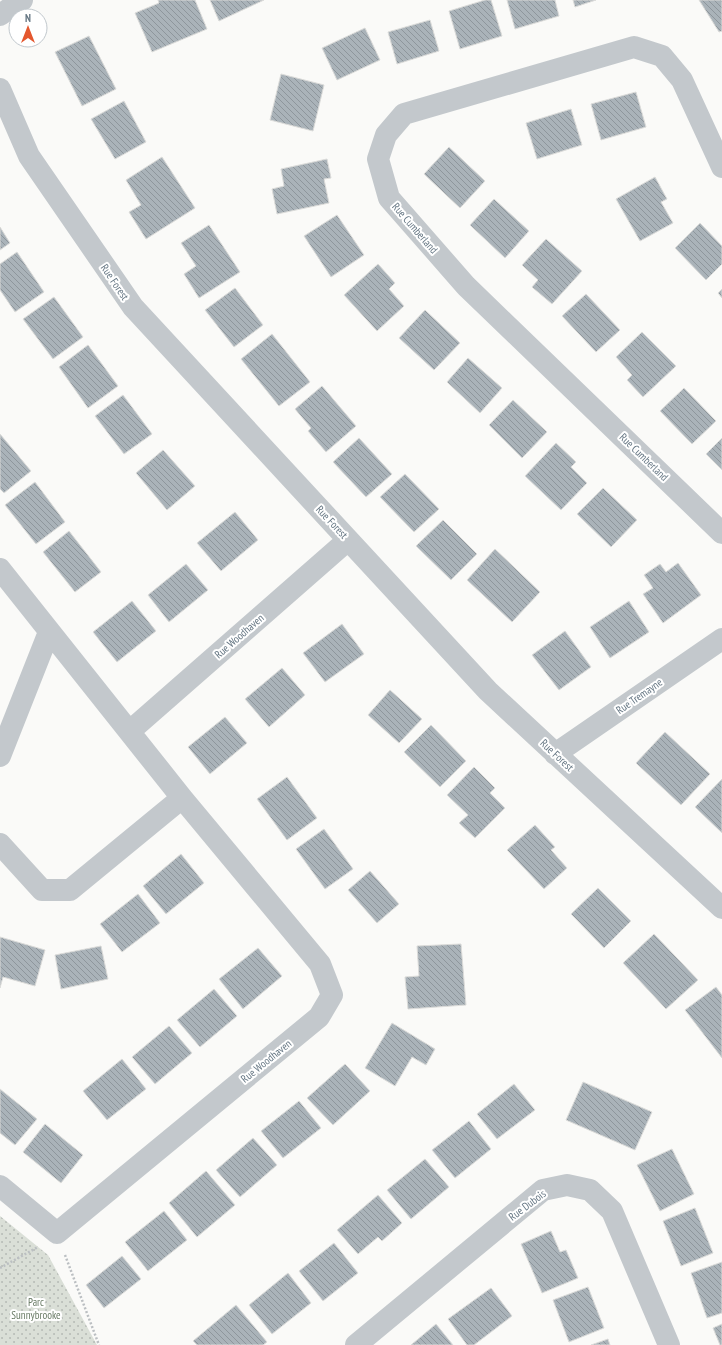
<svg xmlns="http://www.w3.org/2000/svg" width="722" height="1345" viewBox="0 0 722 1345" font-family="'PT Sans Narrow',sans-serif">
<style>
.green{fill:url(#green-dots)}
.building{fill:url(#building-back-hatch);stroke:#dcdcda}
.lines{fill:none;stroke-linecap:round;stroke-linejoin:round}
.path{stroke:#bbbfc2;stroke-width:2.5;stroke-dasharray:2 2;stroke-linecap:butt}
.minor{stroke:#c3c8cc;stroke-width:22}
.labels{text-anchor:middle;stroke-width:4;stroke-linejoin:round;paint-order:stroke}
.street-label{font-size:11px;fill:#657683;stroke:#fff}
.park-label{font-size:11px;fill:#687a64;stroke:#fff}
</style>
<defs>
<pattern id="green-dots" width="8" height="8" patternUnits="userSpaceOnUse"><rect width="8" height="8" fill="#dadfd7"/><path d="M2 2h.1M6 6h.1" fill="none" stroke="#b4b9b4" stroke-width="1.8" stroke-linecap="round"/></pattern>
<pattern id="building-back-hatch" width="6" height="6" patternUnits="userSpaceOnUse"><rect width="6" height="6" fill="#aab3b9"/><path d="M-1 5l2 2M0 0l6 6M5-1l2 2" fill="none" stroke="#8e969c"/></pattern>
</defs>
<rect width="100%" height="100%" fill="#fafaf8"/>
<path class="green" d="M0,1216L48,1255L97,1345H0Z"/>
<path class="building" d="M158,0H195L207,29L152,52L135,13L159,3Z
M210,0H264L219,21Z
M485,0H491L502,36L460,49L449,11Z
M507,0H555L559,16L515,29Z
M573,0H596L575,7Z
M699,0H722V31L719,32Z
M430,20L439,51L397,64L388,32Z
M365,28L380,60L337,80L322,48Z
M89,36L116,89L82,106L55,52Z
M281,74L324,85L313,131L270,120Z
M636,92L646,127L601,140L591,104Z
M124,101L146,142L115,159L91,119Z
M571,109L582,145L537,159L526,123Z
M449,147L485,181L460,208L424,174Z
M162,157L195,208L146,239L129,212L141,205L126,180Z
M327,159L331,178L324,179L329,203L277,214L272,189L284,186L281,169Z
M655,177L667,199L661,202L673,223L640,241L616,199Z
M494,199L529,231L505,258L470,225Z
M337,215L364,255L331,277L304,236Z
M700,223L722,246V264L706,280L675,248Z
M209,225L240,272L199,298L184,274L196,266L181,243Z
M0,227L10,243L0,250Z
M546,239L582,271L552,304L532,287L538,280L522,265Z
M17,252L44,292L15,312L0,290V264Z
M378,264L395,283L389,289L404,306L377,331L344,295Z
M235,288L263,325L234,347L205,310Z
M722,289V298L718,293Z
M586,294L620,330L596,352L562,316Z
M54,297L83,337L53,359L23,319Z
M425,310L460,343L434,370L399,338Z
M642,332L676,366L643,397L627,380L632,375L616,357Z
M272,334L310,382L279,406L241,359Z
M88,345L118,386L88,408L59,367Z
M468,358L502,388L480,413L447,382Z
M322,386L356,426L326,452L308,431L311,428L295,409Z
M684,388L716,421L692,444L660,411Z
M123,395L152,434L124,454L95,416Z
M513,400L547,432L522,458L489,425Z
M0,434L31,471L4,493L0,489Z
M359,438L392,474L366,497L333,462Z
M722,438V470L706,454Z
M556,443L576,462L571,467L587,483L561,510L525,476Z
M163,450L195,486L167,510L136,473Z
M405,474L439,509L414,532L380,497Z
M35,482L65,522L36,544L5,505Z
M603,488L637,520L611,547L577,514Z
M235,512L258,540L221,571L197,543Z
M443,520L477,554L451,580L416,546Z
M69,531L101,572L75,592L43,552Z
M495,549L540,592L512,622L467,580Z
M678,563L701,595L663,623L643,594L653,588L644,575L660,564L666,572Z
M186,564L208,590L169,622L148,595Z
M132,601L156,631L117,662L93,632Z
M629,601L649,632L610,658L590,627Z
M342,624L364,654L325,682L303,653Z
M565,631L591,667L559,690L532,655Z
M282,668L305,695L269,727L245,699Z
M390,690L422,719L399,743L368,715Z
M225,717L247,743L210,774L188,747Z
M431,725L466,761L440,787L404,752Z
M665,732L710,774L681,805L636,763Z
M474,767L495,788L490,793L505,808L475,838L459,823L468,815L447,795Z
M287,777L317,818L287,840L257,799Z
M722,779V833L695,807Z
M535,825L555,847L551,850L567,868L544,889L507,850Z
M324,829L353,869L325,889L296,849Z
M181,854L204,883L166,914L143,886Z
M370,871L399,904L377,923L348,890Z
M598,888L631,921L604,948L571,914Z
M138,894L160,923L122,952L100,924Z
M654,934L698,980L666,1009L623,963Z
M0,937L45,950L35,986L3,977L0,988Z
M461,944L466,1005L408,1009L405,977L419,976L417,946Z
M101,946L108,979L61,989L55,955Z
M258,948L282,976L243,1009L219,979Z
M716,987L722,995V1058L685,1010Z
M214,989L237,1016L200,1047L177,1020Z
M392,1023L435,1049L426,1065L412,1057L395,1086L365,1068Z
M169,1026L192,1053L155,1084L132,1057Z
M122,1059L146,1089L107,1120L83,1091Z
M345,1064L370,1091L333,1125L307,1098Z
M583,1082L652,1112L635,1150L566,1120Z
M514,1084L535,1110L497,1139L477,1114Z
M0,1089L37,1119L15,1145L0,1133Z
M299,1101L321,1128L283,1158L261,1131Z
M469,1121L491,1149L455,1178L432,1150Z
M45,1124L83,1155L61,1183L23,1152Z
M253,1138L277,1165L240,1197L216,1170Z
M672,1149L694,1194L660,1211L637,1165Z
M425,1159L449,1187L411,1219L387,1190Z
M206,1171L235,1205L197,1237L169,1203Z
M378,1195L402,1223L382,1241L378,1237L358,1254L337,1230Z
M695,1208L713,1253L681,1266L663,1221Z
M164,1211L187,1240L148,1271L125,1242Z
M551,1231L560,1252L566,1250L578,1278L542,1293L521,1244Z
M334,1243L358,1273L323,1301L299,1271Z
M122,1256L141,1279L104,1308L86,1285Z
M722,1262V1313L707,1318L691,1273Z
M288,1273L311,1303L272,1334L249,1305Z
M588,1287L604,1328L569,1342L553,1300Z
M491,1288L512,1316L474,1345H467L448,1319Z
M236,1305L267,1342L263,1345H197L193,1341Z
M436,1324L453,1345H411Z
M722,1324V1345H720L713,1328Z
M608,1339L610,1345H591Z"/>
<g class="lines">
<path class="path" d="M65,1255L99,1345
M0,1268L38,1247"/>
<path class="minor" d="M0,15L22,0
M0,89L29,156L133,307L488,691L722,908
M722,167L682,80L662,56L634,47L404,114L386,135L378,159L389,198L466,286L722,533
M0,569L182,798L320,964L332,995L319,1017L57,1233L0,1186
M130,731L348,540
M555,754L722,639
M0,756L49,632
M0,844L42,890H70L182,798
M356,1345L543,1190L567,1185L590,1190L612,1211L669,1345"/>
</g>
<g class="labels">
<g class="street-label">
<text transform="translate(415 228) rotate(49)" y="4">Rue Cumberland</text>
<text transform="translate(115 282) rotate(56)" y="4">Rue Forest</text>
<text transform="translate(644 457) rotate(44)" y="4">Rue Cumberland</text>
<text transform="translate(332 522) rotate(47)" y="4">Rue Forest</text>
<text transform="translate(239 636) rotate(-41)" y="4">Rue Woodhaven</text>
<text transform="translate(639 696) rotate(-35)" y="4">Rue Tremayne</text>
<text transform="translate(557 755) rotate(43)" y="4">Rue Forest</text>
<text transform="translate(266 1061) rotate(-39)" y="4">Rue Woodhaven</text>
<text transform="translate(527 1205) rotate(-37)" y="4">Rue Dubois</text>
</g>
<g class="park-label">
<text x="36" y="1306">Parc<tspan x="36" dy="13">Sunnybrooke</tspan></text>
</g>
</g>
<g transform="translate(28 28)"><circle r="19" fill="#ffffff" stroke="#c1c8cd"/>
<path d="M0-3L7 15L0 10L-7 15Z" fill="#e4572e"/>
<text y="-6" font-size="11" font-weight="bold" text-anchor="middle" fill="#657683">N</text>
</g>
</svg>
